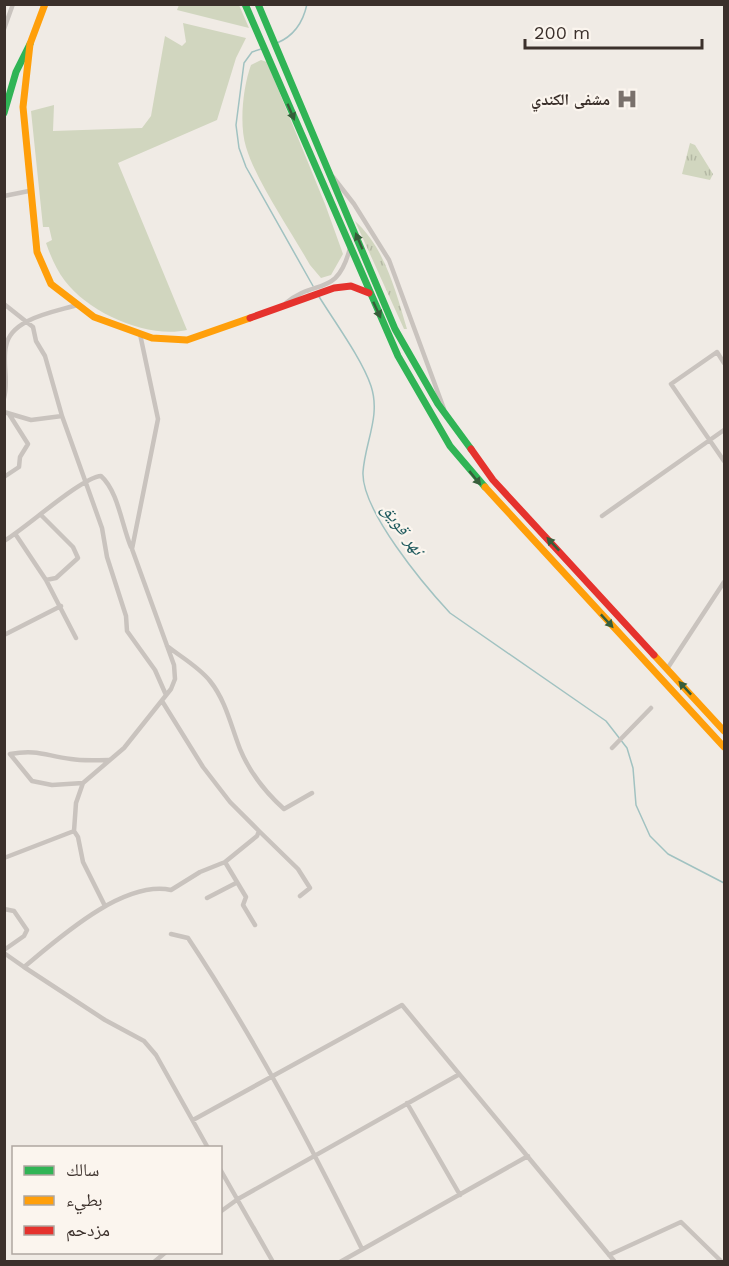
<svg xmlns="http://www.w3.org/2000/svg" width="729" height="1266" viewBox="0 0 729 1266" font-family="'Work Sans','Noto Naskh Arabic',sans-serif">
<style>
.grass{fill:url(#grass-tufts)}
.green{fill:#d1d6bf}
.lines{fill:none;stroke-linecap:round;stroke-linejoin:round}
.stream{stroke:#a1c2c1;stroke-width:1.5}
.street{stroke:#c9c3be;stroke-width:4.5}
.fast{stroke:#30b455;stroke-width:7}
.slow{stroke:#ff9f0a;stroke-width:7}
.jam{stroke:#e5322d;stroke-width:7}
.oneway{fill:#375e3a}
.labels{text-anchor:middle;stroke-width:4.5;stroke-linejoin:round;paint-order:stroke}
.poi-label{font-size:16px;font-weight:bold;fill:#3b302b;stroke:#fbf5ee;text-anchor:end}
.water-label{font-size:18px;font-style:italic;fill:#1f5a5e;stroke:#fbf5ee}
</style>
<defs>
<pattern id="grass-tufts" width="24" height="20" patternUnits="userSpaceOnUse" patternTransform="scale(1.5)"><rect width="24" height="20" fill="#d1d6bf"/><path d="M3 7l-1-3M5 7V3M7 7l1-3M15 17l-1-3M17 17v-4M19 17l1-3" fill="none" stroke="#b4b8a4"/></pattern>
</defs>
<rect width="100%" height="100%" fill="#f0ebe5"/>
<path class="grass" d="M690,143L695,145L713,174L710,180L682,174Z
M355,221C385,248 396,292 407,329H404Z"/>
<path class="green" d="M179,5H239L249,28L177,10Z
M183,23L246,38L236,58L217,120L118,163L187,330C148,339 89,313 65,281C56,269 51,257 46,243L52,240L49,227H43L31,111L54,105L53,131L142,128L151,116L165,36L182,46L186,42Z
M261,60L267,62L325,204L343,254L331,275L321,278L310,265C292,233 256,181 246,147C239,124 243,87 251,65Z"/>
<g class="lines">
<path class="stream" d="M277,43C294,36 303,23 307,4
M261,49L252,52L244,63L236,125L239,148L246,167L313,286
M318,295C334,321 362,359 371,386C381,416 365,442 363,472C361,510 424,585 450,613L606,721L627,748L633,768L636,805L650,836L668,854L724,883"/>
<path class="street" d="M4,29L13,4
M333,177L354,204L389,260L444,409
M4,196L29,191
M286,303C316,278 337,298 350,248
M4,304L33,327L36,341L45,356L62,416L31,420L4,412
M724,363L717,352L671,384L724,461
M4,398C9,381 2,363 6,346C11,318 55,312 77,305
M62,416L102,528L107,557L126,616L127,631L155,670L166,695
M4,477L19,467L20,457L28,444L9,414
M602,516L724,430
M16,535L46,580L56,578L78,558L73,547L42,516
M4,541C26,528 82,477 101,476C118,491 122,526 131,547
M46,580L76,638
M4,635L61,606
M167,646C181,657 199,667 210,681C226,701 231,726 240,749C250,773 265,792 284,809L312,793
M667,669L724,582
M612,748L651,708
M83,783L52,785L32,781L10,754C38,749 46,756 71,759C83,761 96,760 109,760
M74,831L78,837L83,862L105,906
M259,831L298,869L310,888L300,896
M4,858L74,831L76,803L83,783L124,748L171,689L175,679L174,665L132,549L158,419L140,334
M225,862L246,897L243,905L255,925
M207,898L236,883
M4,909L14,911L27,930L24,936L4,950
M171,934L188,938C254,1037 309,1142 362,1249
M4,953L24,967C59,938 123,880 171,890L200,872L225,862L257,836L259,831L230,802L203,767L162,701
M24,967L105,1020L144,1041L156,1055L208,1148
M407,1103L460,1195
M193,1120L402,1005L615,1262
M220,1169L273,1262
M220,1212L238,1199L458,1075
M609,1255L681,1222L722,1262
M154,1262L166,1252
M340,1262L528,1156"/>
<path class="fast" d="M245,4L398,356L450,446L485,487
M258,4L395,329L438,404L471,449
M4,113L16,72L30,44"/>
<path class="slow" d="M45,4L30,44L23,107L37,252L51,284L94,317L152,338L187,340L250,318
M485,487L724,747
M654,655L724,731"/>
<path class="jam" d="M250,318L334,288L351,286L369,293
M471,449L493,480L654,655"/>
</g>
<defs><path id="oneway-solid" d="M-6-.8H1V-3.2L6.5 0L1 3.2V.8H-6Z" transform="scale(1.5)"/></defs>
<g class="oneway">
<use href="#oneway-solid" transform="translate(291 112) rotate(67)"/>
<use href="#oneway-solid" transform="translate(359 241) rotate(-113)"/>
<use href="#oneway-solid" transform="translate(377 310) rotate(65)"/>
<use href="#oneway-solid" transform="translate(475 478) rotate(51)"/>
<use href="#oneway-solid" transform="translate(553 544) rotate(-133)"/>
<use href="#oneway-solid" transform="translate(607 621) rotate(47)"/>
<use href="#oneway-solid" transform="translate(685 688) rotate(-133)"/>
</g>
<defs>
<symbol id="hospital-bare" viewBox="-9 -9 18 18"><path d="M-5-5h3v3.5h4V-5h3V5h-3V1.5h-4V5h-3Z" fill="#7a716c" stroke="#fbf5ee" stroke-width="2.5" paint-order="stroke"/></symbol>
</defs>
<g fill-rule="evenodd">
<use href="#hospital-bare" x="612" y="84" width="30" height="30"/>
</g>
<g class="labels">
<g class="poi-label">
<text x="610" y="105">مشفى الكندي</text>
</g>
<g class="water-label">
<text transform="translate(403 529) rotate(54)" y="6">نهر قويق</text>
</g>
</g>
<rect width="729" height="1266" fill="none" stroke="#3b302b" stroke-width="12"/>
<rect x="12" y="1146" width="210" height="108" fill="#fbf5ee" stroke="#aea6a0" stroke-width="1.5"/>
<rect x="24" y="1166" width="30" height="9" fill="#30b455" stroke="#aea6a0" stroke-width="1.5"/>
<text x="66" y="1176" font-size="18" fill="#3b302b">سالك</text>
<rect x="24" y="1196" width="30" height="9" fill="#ff9f0a" stroke="#aea6a0" stroke-width="1.5"/>
<text x="66" y="1206" font-size="18" fill="#3b302b">بطيء</text>
<rect x="24" y="1226" width="30" height="9" fill="#e5322d" stroke="#aea6a0" stroke-width="1.5"/>
<text x="66" y="1236" font-size="18" fill="#3b302b">مزدحم</text>
<path d="M525 39v9h177v-9" fill="none" stroke="#3b302b" stroke-width="3"/>
<text x="534" y="39" font-size="18" fill="#3b302b" stroke="#fbf5ee" stroke-width="4.5" paint-order="stroke">200 m</text>
</svg>
